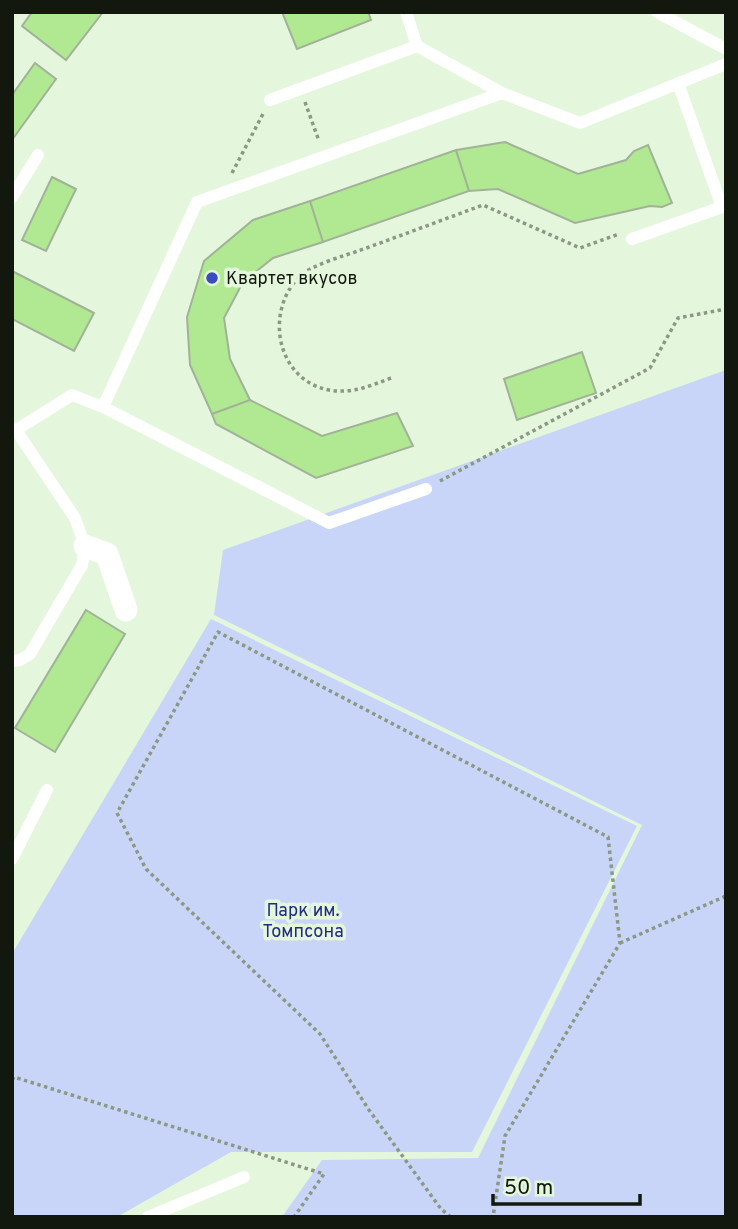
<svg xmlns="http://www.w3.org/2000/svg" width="738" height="1229" viewBox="0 0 738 1229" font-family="Overpass,sans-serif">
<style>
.green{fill:#c9d5f8}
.building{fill:#b1e892;stroke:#a1b299;stroke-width:2}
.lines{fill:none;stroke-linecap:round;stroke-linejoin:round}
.path{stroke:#8b9884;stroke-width:3.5;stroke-dasharray:3.5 3.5;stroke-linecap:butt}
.lane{stroke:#fff;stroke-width:12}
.street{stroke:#fff;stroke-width:23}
.poi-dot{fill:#3a4dc0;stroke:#e4f6db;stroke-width:2.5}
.labels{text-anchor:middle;stroke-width:7;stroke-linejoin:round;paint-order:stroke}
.poi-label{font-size:18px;fill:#12180e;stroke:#e4f6db;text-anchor:start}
.park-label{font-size:18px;fill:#202a89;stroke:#e4f6db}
</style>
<rect width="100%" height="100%" fill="#e4f6db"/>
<path class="green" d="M726,370V1217H282L322,1160L478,1158L642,825L214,615L223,550Z
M211,619L637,826L472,1152H231L117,1217H12V954Z"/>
<path class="building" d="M32,12H103L66,60L22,26Z
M282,12H368L371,20L297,49Z
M35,63L56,79L12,140V95Z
M505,142L578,174L626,160L634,151L648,145L672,203L662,207L650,206L575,223L498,189L469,191L456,150Z
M456,150L469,191L323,242L310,201Z
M52,177L76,189L46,251L22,240Z
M310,201L323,242L273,258L243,282L224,318L230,359L250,400L212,414L190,365L187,317L204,261L253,220Z
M12,271L94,313L74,351L12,319Z
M582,352L596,393L517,420L504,379Z
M250,400L322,436L397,413L413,446L316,478L216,424L212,414Z
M86,610L125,634L55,752L15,728Z"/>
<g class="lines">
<path class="path" d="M305,102L319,141
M232,173L264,112
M391,378C370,386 352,394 329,390C276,380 264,311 300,276C312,265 343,256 358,251C400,236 442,220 483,205L580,248L619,234
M440,481L650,368L678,318L726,309
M620,943L726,896
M12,1080L14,1077L324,1174L294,1217
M451,1217L441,1209L369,1110L320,1034L146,869L117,813L218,632L608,837L620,943L505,1136L493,1217"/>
<path class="lane" d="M406,12L417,46L502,93L580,123L726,64
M657,12L726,49
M270,100L417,46
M12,197L38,155
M632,239L722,207L678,83
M103,407L329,523L426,489
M12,661L20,660L30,654L82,565L85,546L75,518L16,430L72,395L103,407L197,202L502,93
M12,859L47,790
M148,1217L244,1177"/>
<path class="street" d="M85,546L107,554L126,610"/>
</g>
<circle class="poi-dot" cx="212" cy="278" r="7"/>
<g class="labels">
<g class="poi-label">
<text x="226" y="284">Квартет вкусов</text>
</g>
<g class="park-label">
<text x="303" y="916">Парк им.<tspan x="303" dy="21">Томпсона</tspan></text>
</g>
</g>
<rect width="738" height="1229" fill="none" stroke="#12180e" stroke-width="28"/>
<path d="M493 1194v10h147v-10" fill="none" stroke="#12180e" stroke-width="3.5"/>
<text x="504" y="1194" font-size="21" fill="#12180e" stroke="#e4f6db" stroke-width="5" paint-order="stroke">50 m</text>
</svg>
